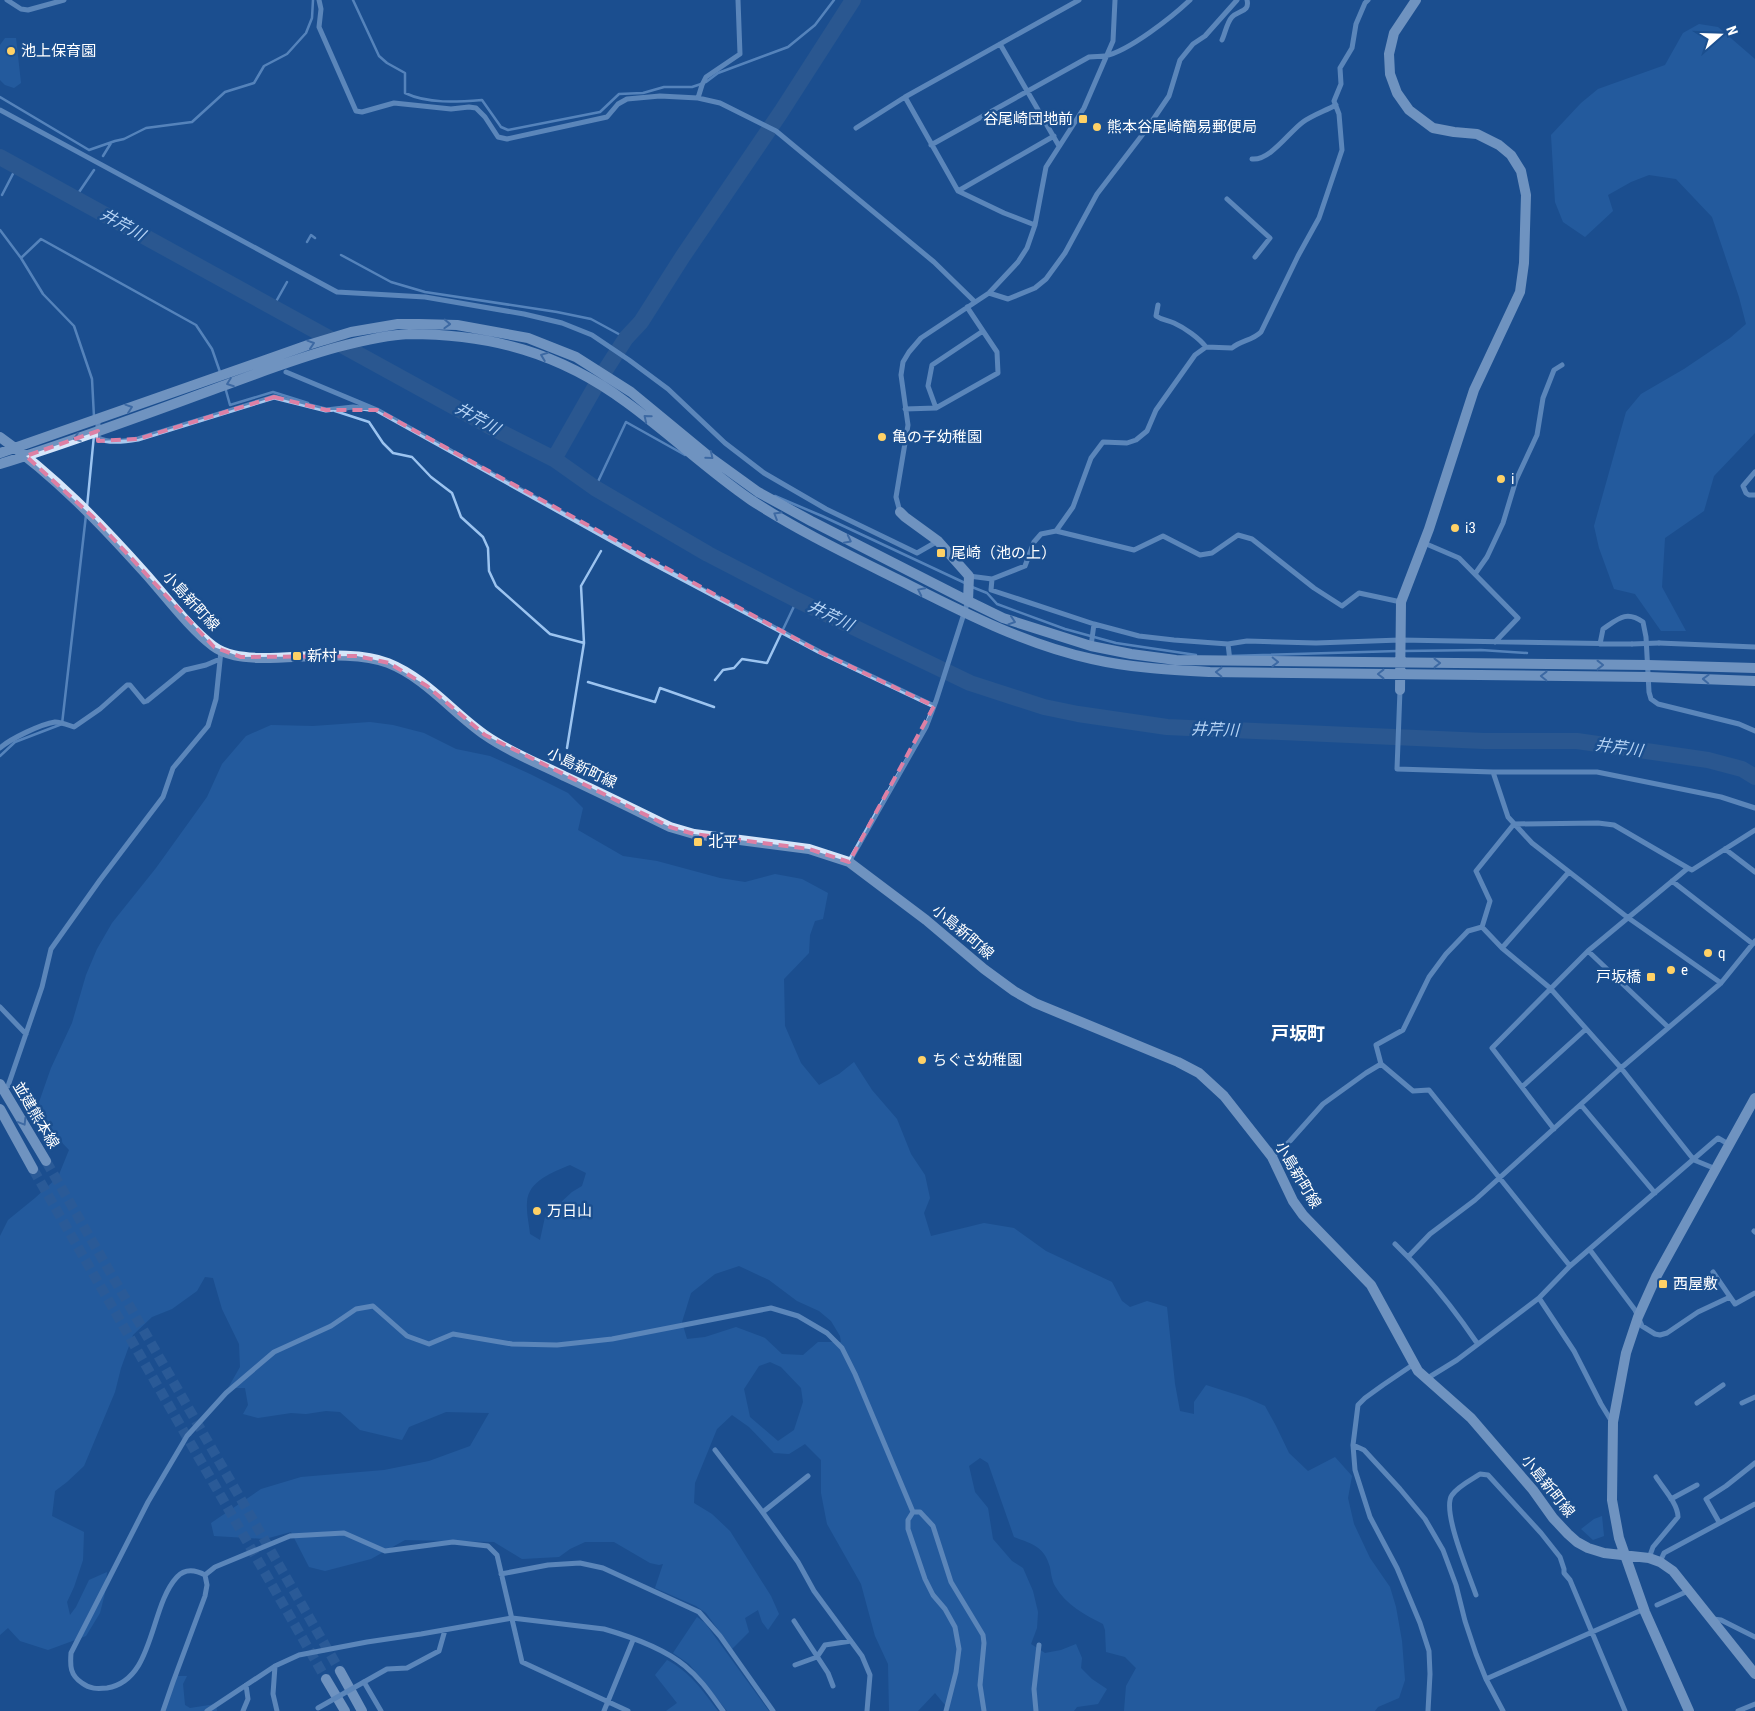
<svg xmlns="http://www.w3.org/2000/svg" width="1755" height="1711" viewBox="0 0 1755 1711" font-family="'Roboto Condensed','Noto Sans JP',sans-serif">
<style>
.green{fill:#2e69ad;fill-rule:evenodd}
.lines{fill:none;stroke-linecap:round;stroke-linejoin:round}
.stream{stroke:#9cc4f0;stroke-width:2.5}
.river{stroke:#3c6290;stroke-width:16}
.secondary-tunnel{stroke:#3d69a0;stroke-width:10;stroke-dasharray:10 5;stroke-linecap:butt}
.street{stroke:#a9c9ee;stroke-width:5}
.secondary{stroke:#d6e6fa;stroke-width:10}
.street-bridge{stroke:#a9c9ee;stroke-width:5}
.oneway{stroke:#668bba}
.marked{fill:none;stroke:#dd80a5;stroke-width:4;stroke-dasharray:10 6;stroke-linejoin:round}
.poi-dot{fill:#ffd166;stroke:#1b4f8f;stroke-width:2}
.labels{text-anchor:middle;stroke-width:5;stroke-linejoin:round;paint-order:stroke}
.poi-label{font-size:15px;fill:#fff;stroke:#1b4f8f;text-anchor:start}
.street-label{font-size:15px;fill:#fff;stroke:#1b4f8f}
.water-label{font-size:16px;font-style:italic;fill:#b5d3f5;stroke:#1b4f8f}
.quarter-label{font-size:18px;font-weight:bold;fill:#fff;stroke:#1b4f8f}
</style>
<rect width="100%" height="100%" fill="#1b4f8f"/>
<path class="green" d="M1699,24L1718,27L1755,59V433L1714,476L1704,511L1665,538L1662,587L1686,631H1661L1635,594L1614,589L1599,548L1594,526L1626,412L1641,394L1684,369L1730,338L1746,324L1739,297L1712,217L1676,179L1649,175L1631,182L1608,195L1613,211L1585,237L1563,222L1555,202L1551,135L1581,103L1598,89L1665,65L1683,33Z
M5,38H16L21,83L14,88L5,85L0,80V45Z
M370,722L393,725L424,733L456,749L490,756L530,774L568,793L583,808L578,830L623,856L657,861L720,878L745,882L775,874L802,879L828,893L823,919L815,921L810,935L809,953L784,979L785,1026L801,1063L819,1085L839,1074L854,1062L872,1090L897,1119L911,1154L925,1175L930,1198L924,1213L931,1236L984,1223L1014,1228L1046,1251L1112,1282L1122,1301L1130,1307L1147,1301L1167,1307L1175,1384L1180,1411L1194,1414V1402L1206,1385L1247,1398L1265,1406L1276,1426L1289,1453L1308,1471L1335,1457L1352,1476L1348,1498L1354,1524L1370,1558L1390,1587L1396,1607L1402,1641L1405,1680L1399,1698L1378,1707L1375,1711H1124L1126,1686L1136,1668L1125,1657L1106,1652L1105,1630L1103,1624C1085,1615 1066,1605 1055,1586C1052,1581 1051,1573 1050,1567C1044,1546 1032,1544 1014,1537L988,1463L980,1458L969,1466L975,1492L988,1508L993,1539L1012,1561L1023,1568L1033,1591L1038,1612L1037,1628L1031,1644L1045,1653L1061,1650L1076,1644L1082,1658L1081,1668L1092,1679L1107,1689L1098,1704L1077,1707L1074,1711H950L935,1693L918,1711H889L888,1664L875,1636L861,1584L827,1524L821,1493V1460L805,1444L789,1454L774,1453L749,1427L732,1415L717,1429L695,1483L694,1503L712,1514L730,1531L771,1596L779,1614L768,1630L762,1622L758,1610L745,1618L749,1632L732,1649L706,1613L696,1606L655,1588L663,1564L659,1565L650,1563L614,1542H585L570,1549L559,1557L522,1559L494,1542L405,1540L371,1559L325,1571L309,1567L291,1532L265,1539L214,1536L211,1523L261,1489L301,1477L384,1470L429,1461L470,1446L489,1413L446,1412L409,1427L402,1440L360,1430L340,1412L326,1411L306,1414L291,1413L258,1418L243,1414L248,1405L245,1388H228L240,1367L239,1344L222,1309L213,1278L205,1277L197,1291L172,1309L152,1317L133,1335L121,1368L115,1392L84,1466L67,1482L55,1491L52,1516L84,1532L83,1560L74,1587L67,1602L70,1615L76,1607L89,1580L107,1572L105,1593L100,1613L86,1636L48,1650L20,1641L8,1628L0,1635V1236L8,1220L35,1198L58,1177L69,1150L49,1129L38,1105L51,1068L72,1023L86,975L97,949L112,923L156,868L207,797L222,764L246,736L271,725L313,726ZM570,1165L586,1173L582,1186L572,1192L545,1217L540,1240L530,1234C529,1224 526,1212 527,1202C528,1181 553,1172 570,1165ZM739,1266L769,1280L797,1301L819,1311L831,1321L840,1336L841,1342H818L803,1355L782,1354L765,1338L736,1327L705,1337L687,1339L682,1322L691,1293L715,1274ZM770,1362L781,1367L801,1388L803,1402L794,1430L778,1441L750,1417L744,1389L759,1366Z
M1602,1516L1604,1536L1593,1540L1581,1529L1594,1519Z
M697,1617L705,1623L769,1711H727L689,1664L673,1653Z
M667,1660C690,1672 703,1691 718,1711H666L677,1703L655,1675Z
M175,1676H187L183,1684L185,1705L190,1708L216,1704L217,1711H161Z"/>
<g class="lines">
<path class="stream" d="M353,0L379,56L387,63L405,73V93C428,104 457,102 482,100L501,127L508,130L600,112L619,94L643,93L664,87H692L701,84
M706,82L718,73L788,47L815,25L834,0
M0,97L89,150L115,141L124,139L146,128L192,122L225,92L254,83L264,66L287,54L306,33L312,18L313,0
M103,156L111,143
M2,195L17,166
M75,198L94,170
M0,230L21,258L43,294L74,326L92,379L94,417
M307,242L311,235L315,238
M341,255L391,282L425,292L557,312L591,319L626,338
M21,258L41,239L196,325L212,349L220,372
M273,307L287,282
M225,387L230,405L273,392L308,403
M335,411L369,422L383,443L393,453L412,457L431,477L452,493L461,517L483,537L488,548L489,571L496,586L550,634L584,643L567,748
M595,488L626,422L685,455
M775,496L822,516L965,583
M87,507L94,435
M972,587L987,593L997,604L1065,629L1116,643L1196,655
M584,643L581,586L601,551
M1404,651L1481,650L1527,653
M1229,656L1398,651
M715,680L723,670L734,668L742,659L767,663L797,600
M588,682L655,702L660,688L714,707
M0,756L15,742L62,724L86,515"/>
<path class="river" d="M0,157L487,425L554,459L595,488L708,554L797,600L970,683L1044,707L1078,714L1167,727L1484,741H1577L1708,760L1742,769L1755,777
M554,459L599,380L626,338L641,322L683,256L781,112L853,0"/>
<path class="secondary-tunnel" d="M46,1161L340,1671
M33,1169L326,1679"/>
<path class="street" d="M7,0L21,9L28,10L64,0
M319,0L321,9L319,27L356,111L362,112L394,103L451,109L469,107L476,108L485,117L498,137L507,139L607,117L618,104L627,99L660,96L698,98L720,103L776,131L934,262L975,302
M1222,40C1225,34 1227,22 1232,17C1239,10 1250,12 1247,0
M1000,44L1059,146
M905,97L958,191L1004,213L1035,225
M698,98L702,85L706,77L740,54L738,0
M0,110L337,292L425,297L524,314L562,323L592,335L629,360L668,389L725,443L764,473L826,509L917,553L938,541
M856,128L905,97L1079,0
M931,145L1089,57C1095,56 1100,57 1105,56C1129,51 1172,17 1190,0
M1252,159C1270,161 1289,132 1303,122C1313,115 1325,111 1336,105
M958,191L1054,136
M1227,199L1270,238L1255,257
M989,293L1008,299L1035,288L1046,279L1065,253L1097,194L1146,130L1169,96L1180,60L1193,44L1205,36L1237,0
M1158,305L1156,316C1162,320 1167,320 1174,323C1185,328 1199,338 1206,347
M286,372L377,410L643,558L820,652L934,706
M936,408L928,386L932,365L983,331
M905,409L936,408L998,373L997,352L967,307
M98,419V438C109,444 127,441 138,439L274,397L326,410L353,407L369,409
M1755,472L1743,486L1746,493L1749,495H1755
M900,512L896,497L908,425L901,375L903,362L909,352L921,338L989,293L1018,262L1027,248L1035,225L1046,167L1084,108L1113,41L1115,0
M1056,531L1073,507L1091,458L1103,442L1127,443L1136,440L1147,431L1156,410L1195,355L1206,347L1232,348C1241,340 1252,341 1261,332L1298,256L1319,218L1342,150L1339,114L1334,101L1341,84L1340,68L1352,48L1356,24L1365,3L1368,0
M1424,543L1459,558L1518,618L1495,642
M1475,574L1487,557L1503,523L1516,480L1537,435L1543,398L1554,370L1562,365
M969,576L992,579L1025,566L1034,542L1041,534L1056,531L1134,550L1163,536L1200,555L1212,553L1238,535L1252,539L1314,588L1342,606L1359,593L1401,602
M992,579L991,590L1094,624L1139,636L1174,640L1228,644L1247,641L1316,643L1400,640L1632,644
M1659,643L1755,647
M1228,644L1230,661
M1600,644L1603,629C1618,619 1626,610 1643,622L1646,637L1649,692L1651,699L1658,704L1739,724L1755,731
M1091,646L1094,624
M1400,690L1397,769L1493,772H1597L1721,797L1755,808
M0,748C10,739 41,724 55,722C61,722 68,725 74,727L100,709L127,685H130L144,702L147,701L185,670L206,665L220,659
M1493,772L1508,817L1532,843L1627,917L1721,983
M1725,849L1755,872
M849,862L926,727L936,701L968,601
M1672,881L1753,944
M1482,927L1468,931L1446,954L1429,977L1403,1030L1376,1045L1381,1064L1413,1091L1429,1090L1570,1266
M1482,927L1502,948L1550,988L1621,1068L1694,1160L1716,1169
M1482,927L1490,901L1476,871L1514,824L1598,823L1614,825L1688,868
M1502,948L1568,873
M1588,951L1668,1027
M0,1007L26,1034
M8,1086L42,987L51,949L100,880L163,797L173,768L208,726L216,699L221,651
M1522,1087L1586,1029
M1581,1105L1655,1193
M1554,1129L1492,1048L1588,951L1688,868L1692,870L1755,830
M1272,1157L1290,1141L1323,1104L1366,1073L1381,1064
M1754,1231L1755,1232
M1395,1244L1408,1257L1430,1234L1475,1200L1621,1068L1721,983L1755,941
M1590,1250L1635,1310L1642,1326L1655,1334L1660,1335L1667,1333L1698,1312L1730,1297
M1408,1257C1434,1284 1456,1312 1477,1343
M1713,1272L1735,1304L1755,1293
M1539,1298L1574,1351L1601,1404L1612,1422
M1414,1364L1383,1385L1365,1398L1358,1405L1353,1445L1355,1470L1370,1517L1397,1568L1420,1623L1429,1651L1430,1674L1428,1711
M1428,1379L1431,1376L1457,1360L1539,1298L1570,1266L1718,1138L1730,1145
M1697,1403L1723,1385
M1742,1403L1755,1397
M1353,1445L1364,1450L1400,1489L1425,1519L1443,1550L1456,1585L1465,1621L1476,1654L1486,1679L1503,1711
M715,1450L761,1510L798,1562L814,1591L862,1656L870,1675L867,1711
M1671,1499L1697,1485
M763,1512L808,1476
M1719,1522L1706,1499L1726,1486L1755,1463
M1649,1558L1653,1547L1678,1517C1678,1504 1663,1488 1656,1477
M1660,1562L1664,1553L1755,1504
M501,1574L548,1565L580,1563L603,1568L699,1612L720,1636L773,1711
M205,1575L215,1567L290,1536L344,1533L385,1551L453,1542L488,1546L497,1555L522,1662L628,1711
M1476,1595C1470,1577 1441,1510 1452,1495C1458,1486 1471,1480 1480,1474L1488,1475L1541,1533L1560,1557L1564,1569V1573L1570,1580L1625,1711
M1657,1605L1688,1591
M1713,1619L1721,1620L1755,1637
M794,1621L828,1673L833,1686
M795,1665L817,1657L825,1645L851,1641
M275,1666L273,1694L277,1711
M1486,1679L1644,1609
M163,1711L173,1682L205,1596L207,1585L205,1575C196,1570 185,1568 177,1577C149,1607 155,1680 107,1688C97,1689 90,1689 82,1683C70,1675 70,1666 71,1653L148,1502L187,1436L226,1393L274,1352L331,1326L356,1309L373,1306L407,1336L429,1344L453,1334L512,1344L557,1345L612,1339L771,1308L798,1316L827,1333L842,1348L855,1374L913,1512
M207,1711L275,1666L299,1655L367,1642L421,1634L512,1618L604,1629C632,1637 663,1648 685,1666C701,1679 712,1696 723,1711
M243,1711L248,1699L246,1685
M381,1711L364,1682L387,1669L407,1668L439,1651L445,1630
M604,1711L633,1640
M946,1711L956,1672L959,1649L955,1627L945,1609L933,1595L925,1579L908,1529V1520L913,1512H920L933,1526L951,1582L983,1635L984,1643L980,1685L984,1711
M1036,1711L1034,1689L1039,1645
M1738,1711L1755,1704"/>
<path class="secondary" d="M0,437C54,475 100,523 144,572C164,594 190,629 213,646C226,656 244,657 259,658C297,659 354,649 388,663C426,678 452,712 485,735C509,752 538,763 564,776C599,792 635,810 670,827L694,834L809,849L849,862L926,920L984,969L1014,991L1035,1003L1178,1062L1199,1073L1224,1096L1272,1157L1293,1201L1303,1215L1371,1285L1418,1371L1471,1418L1533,1490L1553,1518L1568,1534L1577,1542L1588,1548L1604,1553L1649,1558L1660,1562L1673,1571L1755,1674
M0,453L308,345L351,332L398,324H419L457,325L528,338L576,357L631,392L711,458L758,492L811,521L968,601L1003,618L1091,646L1131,654L1176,660L1648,665L1755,668
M0,464C78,440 154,411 231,383C266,370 301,357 338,347C361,341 385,335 409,334C491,334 560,353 626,402C669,433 707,470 751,500C797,530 847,554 897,579C959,610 1023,644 1092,659C1131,668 1171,670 1210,672L1648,677L1755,681
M900,512L905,517L938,541L969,576L968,601
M1400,690L1401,602L1429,529L1474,390L1520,292L1524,263L1526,195L1521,171L1511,155L1499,145L1477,134L1454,132L1433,128L1409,110L1397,93L1390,74L1389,54L1394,33L1416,0
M0,1084L46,1161
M0,1109L33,1169
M340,1671L362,1711
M326,1679L345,1711
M1689,1711L1645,1612L1619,1538L1612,1500L1613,1422L1626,1353L1638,1317L1656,1277L1755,1098"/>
<path class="street-bridge" d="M1632,644L1659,643
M318,1708L364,1682"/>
</g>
<defs><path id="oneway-chevron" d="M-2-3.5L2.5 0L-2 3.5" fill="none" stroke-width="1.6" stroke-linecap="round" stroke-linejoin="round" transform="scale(1.25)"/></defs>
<g class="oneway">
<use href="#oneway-chevron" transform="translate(447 324) rotate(2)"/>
<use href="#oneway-chevron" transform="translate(311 344) rotate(-18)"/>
<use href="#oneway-chevron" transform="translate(544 356) rotate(-159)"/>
<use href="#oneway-chevron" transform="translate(230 383) rotate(160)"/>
<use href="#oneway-chevron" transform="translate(129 408) rotate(-19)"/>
<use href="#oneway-chevron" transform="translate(647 418) rotate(-141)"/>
<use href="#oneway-chevron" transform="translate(77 438) rotate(160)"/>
<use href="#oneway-chevron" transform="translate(710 456) rotate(39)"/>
<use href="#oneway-chevron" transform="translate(777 515) rotate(-149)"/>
<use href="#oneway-chevron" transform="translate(848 540) rotate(27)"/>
<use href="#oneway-chevron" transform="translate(921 591) rotate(-154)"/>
<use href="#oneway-chevron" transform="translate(1012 621) rotate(18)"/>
<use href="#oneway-chevron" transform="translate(1275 662) rotate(1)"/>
<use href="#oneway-chevron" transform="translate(1437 663)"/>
<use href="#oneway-chevron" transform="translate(1600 665)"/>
<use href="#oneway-chevron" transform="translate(1219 672) rotate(-179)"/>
<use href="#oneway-chevron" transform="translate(1381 674) rotate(-180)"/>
<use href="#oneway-chevron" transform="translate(1544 676) rotate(-179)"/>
<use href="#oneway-chevron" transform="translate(1706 679) rotate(-178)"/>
<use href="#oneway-chevron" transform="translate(23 1122) rotate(59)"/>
</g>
<path d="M0 0H1755V1711H0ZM274,397L326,410H377L820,652L934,706L849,862L809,849L694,834L670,827L485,735L427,686L389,663L357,656L241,657L214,647L93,517L26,456L98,431V441L138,439Z" fill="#1b4f8f" fill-opacity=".55" fill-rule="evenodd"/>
<path class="marked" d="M274,397L326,410H377L820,652L934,706L849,862L809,849L694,834L670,827L485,735L427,686L389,663L357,656L241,657L214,647L93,517L26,456L98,431V441L138,439Z"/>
<g class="poi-dot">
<circle cx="11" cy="51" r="5"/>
<rect x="1078" y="114" width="10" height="10" rx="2.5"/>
<circle cx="1097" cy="127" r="5"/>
<circle cx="882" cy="437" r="5"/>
<circle cx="1501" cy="479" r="5"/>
<circle cx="1455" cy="528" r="5"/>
<rect x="936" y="548" width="10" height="10" rx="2.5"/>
<rect x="292" y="651" width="10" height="10" rx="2.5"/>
<rect x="693" y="837" width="10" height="10" rx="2.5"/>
<circle cx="1708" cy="953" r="5"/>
<circle cx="1671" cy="970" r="5"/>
<rect x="1646" y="972" width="10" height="10" rx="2.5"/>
<circle cx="922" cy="1060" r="5"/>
<circle cx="537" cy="1211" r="5"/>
<rect x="1658" y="1279" width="10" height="10" rx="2.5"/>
</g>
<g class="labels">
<g class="poi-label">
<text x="21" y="56">池上保育園</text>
<text x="1073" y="124" text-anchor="end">谷尾崎団地前</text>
<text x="1107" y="132">熊本谷尾崎簡易郵便局</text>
<text x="892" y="442">亀の子幼稚園</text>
<text x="1511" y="484">i</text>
<text x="1465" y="533">i3</text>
<text x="951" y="558">尾崎（池の上）</text>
<text x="307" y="661">新村</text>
<text x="708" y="847">北平</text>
<text x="1718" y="958">q</text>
<text x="1681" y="975">e</text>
<text x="1641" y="982" text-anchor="end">戸坂橋</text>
<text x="932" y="1065">ちぐさ幼稚園</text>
<text x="547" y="1216">万日山</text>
<text x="1673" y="1289">西屋敷</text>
</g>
<g class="street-label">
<text transform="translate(191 601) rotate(47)" y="5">小島新町線</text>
<text transform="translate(582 768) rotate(25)" y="5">小島新町線</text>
<text transform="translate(963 932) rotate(40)" y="5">小島新町線</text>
<text transform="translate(36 1115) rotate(59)" y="5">並建熊本線</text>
<text transform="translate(1298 1175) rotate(59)" y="5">小島新町線</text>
<text transform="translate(1548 1486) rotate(51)" y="5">小島新町線</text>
</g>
<g class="water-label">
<text transform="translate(123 224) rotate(29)" y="6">井芹川</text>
<text transform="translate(478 418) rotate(29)" y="6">井芹川</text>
<text transform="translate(831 615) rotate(26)" y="6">井芹川</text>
<text transform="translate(1215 729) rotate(2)" y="6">井芹川</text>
<text transform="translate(1619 747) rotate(8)" y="6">井芹川</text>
</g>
<g class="quarter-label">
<text x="1298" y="1040">戸坂町</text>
</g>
</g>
<g transform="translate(1720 35) rotate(70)" stroke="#1b4f8f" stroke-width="4" paint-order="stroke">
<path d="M0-4L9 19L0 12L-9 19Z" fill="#ffffff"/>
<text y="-8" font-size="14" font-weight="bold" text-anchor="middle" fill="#ffffff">N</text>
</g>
</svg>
